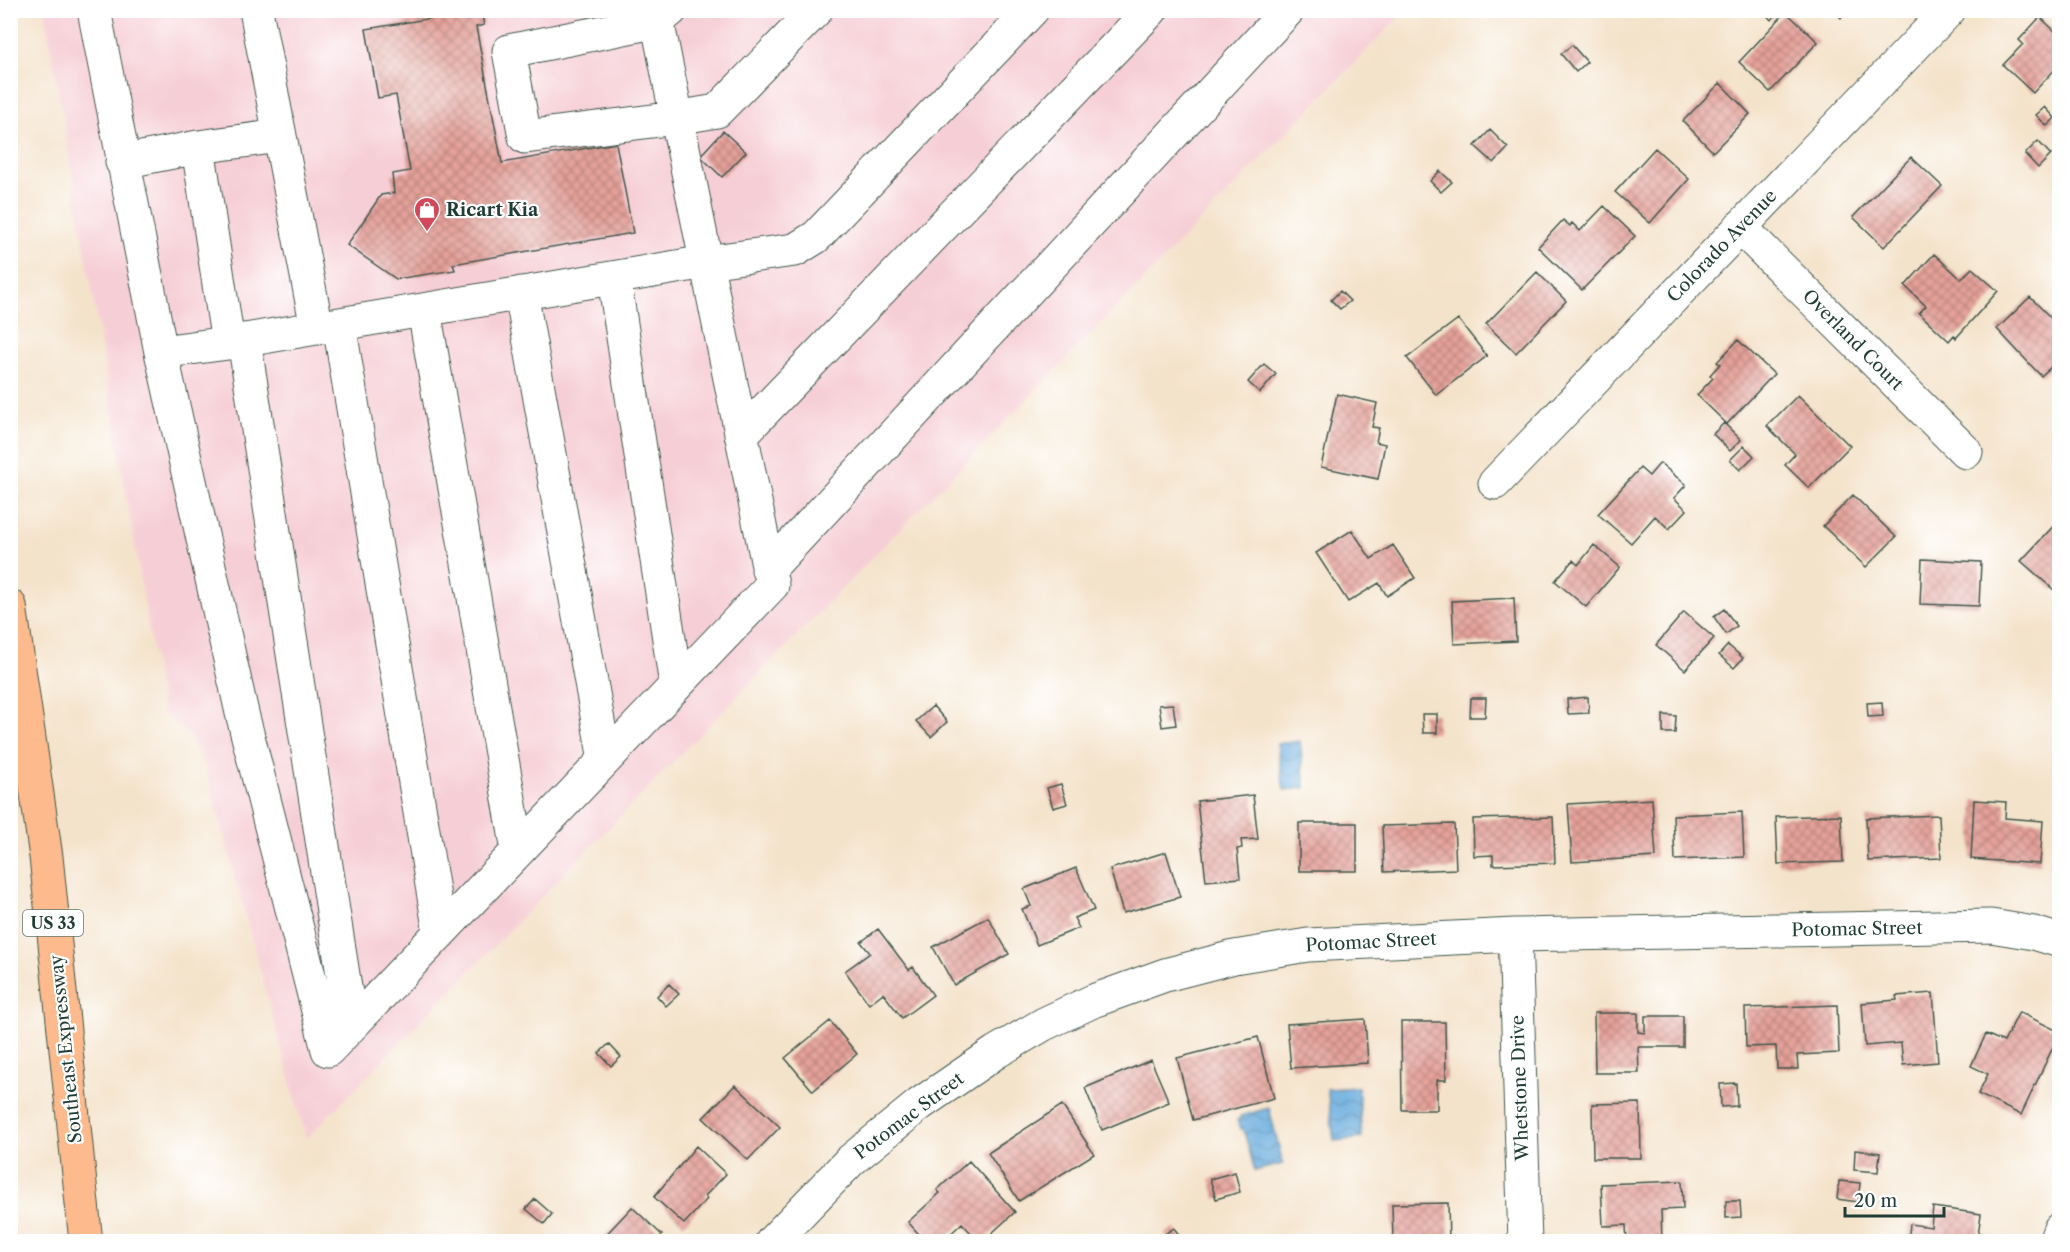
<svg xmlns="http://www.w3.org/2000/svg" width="2070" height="1252" viewBox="0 0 2070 1252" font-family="'Libre Caslon Text',serif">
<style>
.built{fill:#f6cfd6}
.water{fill:url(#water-waves);stroke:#447488;stroke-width:1.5}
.building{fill:url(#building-cross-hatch)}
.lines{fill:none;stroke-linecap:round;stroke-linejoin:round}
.minor-casing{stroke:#3f564b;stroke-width:35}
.highway-casing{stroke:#3f564b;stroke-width:35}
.minor{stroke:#fff;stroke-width:33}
.highway{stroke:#fcba8d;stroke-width:33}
.labels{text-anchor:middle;stroke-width:4.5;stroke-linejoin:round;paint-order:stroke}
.shield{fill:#fff;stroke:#627771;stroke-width:1.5}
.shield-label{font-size:16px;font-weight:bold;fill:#1f3d34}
.poi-label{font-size:18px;font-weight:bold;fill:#1f3d34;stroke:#fff;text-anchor:start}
.street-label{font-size:18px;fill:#1f3d34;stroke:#fff}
</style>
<defs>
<pattern id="water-waves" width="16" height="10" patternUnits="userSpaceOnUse" patternTransform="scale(1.5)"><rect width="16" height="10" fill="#68abdd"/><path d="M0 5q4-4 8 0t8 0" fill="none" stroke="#558cb4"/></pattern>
<pattern id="building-cross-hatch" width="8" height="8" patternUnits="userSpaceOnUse" patternTransform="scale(1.5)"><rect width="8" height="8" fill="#e5a19a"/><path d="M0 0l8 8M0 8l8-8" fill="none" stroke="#b9847e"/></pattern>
</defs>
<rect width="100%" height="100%" fill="#fff"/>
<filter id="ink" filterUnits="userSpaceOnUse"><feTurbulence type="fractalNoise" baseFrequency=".0167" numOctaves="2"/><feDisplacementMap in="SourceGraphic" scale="12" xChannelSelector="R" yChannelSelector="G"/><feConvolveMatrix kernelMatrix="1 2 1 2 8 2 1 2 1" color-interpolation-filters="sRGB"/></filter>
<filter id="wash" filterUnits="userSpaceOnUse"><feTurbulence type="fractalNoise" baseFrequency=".008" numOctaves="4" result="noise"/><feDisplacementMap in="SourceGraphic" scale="24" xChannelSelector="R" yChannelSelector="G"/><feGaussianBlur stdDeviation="1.35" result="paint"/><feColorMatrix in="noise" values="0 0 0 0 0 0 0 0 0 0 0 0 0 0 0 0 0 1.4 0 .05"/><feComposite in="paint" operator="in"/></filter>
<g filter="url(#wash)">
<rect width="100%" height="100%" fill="#f4e3cb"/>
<path class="built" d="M45,11H1405L306,1139L206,770L190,736L163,714Z"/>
<path class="water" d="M1300,741L1305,788L1284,790L1277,744Z
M1358,1087L1362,1138L1334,1141L1327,1089Z
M1269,1108L1283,1164L1255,1171L1243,1128L1240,1129L1237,1120L1241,1118L1240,1116Z"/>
<g id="blocks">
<path class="building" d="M481,10L484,25L476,27L502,163L616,143L633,233L453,264L455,270L396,279L347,245L381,195L394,193L392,174L410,171L396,95L378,98L366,29Z
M1762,10H1780L1771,20Z
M1834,10H1849L1841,18Z
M1786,12L1818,42L1770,92L1739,62Z
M2040,17L2060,36V64L2033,93L2003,65L2023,44L2019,40Z
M1572,45L1587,62L1576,72L1561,54Z
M1720,83L1750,114L1713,152L1683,121Z
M2045,107L2055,118L2047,126L2036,115Z
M1490,130L1508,148L1494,163L1475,146Z
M723,131L746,152L722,177L700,156Z
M2038,141L2051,155L2038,168L2025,154Z
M1655,148L1689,179L1650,223L1615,192Z
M1911,157L1942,186L1884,247L1853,217Z
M1440,171L1452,182L1441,192L1430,181Z
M1604,206L1635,236L1582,290L1538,247L1563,220L1570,226L1572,223L1580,231Z
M1934,254L1961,279L1972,268L1998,291L1956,338L1954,335L1949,341L1919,313L1926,306L1905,286Z
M1537,272L1566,301L1516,353L1486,324Z
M1340,291L1350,301L1340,309L1331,300Z
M2030,297L2060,327V359L2041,376L1997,329Z
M1458,319L1487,356L1436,395L1407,358Z
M1738,340L1774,374L1727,424L1697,395L1713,378L1710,375L1720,364L1717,362Z
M1264,364L1276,374L1260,393L1248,382Z
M1337,394L1377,403L1372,427L1379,428L1376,442L1385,444L1378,479L1321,467Z
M1798,395L1850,446L1809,488L1785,465L1795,454L1767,426Z
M1724,423L1741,440L1730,451L1713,434Z
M1744,446L1754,456L1740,470L1730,460Z
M1660,463L1686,485L1674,498L1687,510L1669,529L1655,516L1631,543L1598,514L1640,468L1649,476Z
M1853,495L1896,537L1866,567L1823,526Z
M2060,519V584L2054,590L2021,561Z
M1352,530L1371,559L1393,545L1415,578L1387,596L1379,583L1348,602L1316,553Z
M1594,545L1620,567L1586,607L1555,581L1573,560L1578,565Z
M1922,559L1981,562L1979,606L1920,604Z
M1514,598L1516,641L1454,644L1452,601Z
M1724,609L1737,626L1726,634L1714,617Z
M1684,612L1714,638L1685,670L1656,645Z
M1728,645L1743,658L1734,668L1719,655Z
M1588,697L1589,713L1568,714L1567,699Z
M1471,698H1486L1485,717H1470Z
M1882,702L1883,716L1868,717L1867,703Z
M1173,704L1176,725L1162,727L1159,705Z
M933,706L947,722L931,737L916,721Z
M1422,714H1437V733H1423Z
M1663,715L1676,716L1675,733H1663Z
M1061,784L1067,804L1053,808L1047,788Z
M1253,795L1258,839L1241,840L1242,848L1237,849L1240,878L1206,881L1197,801Z
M1652,799L1656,857L1572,862L1568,804Z
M1974,800L2006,802L2005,818L2043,821L2040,864L1971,859Z
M1742,812L1744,857L1675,860L1673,815Z
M1841,815L1843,862L1778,864L1776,817Z
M1939,815L1941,858L1868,861L1866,818Z
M1553,817L1555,863L1493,865V855L1474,856L1473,819Z
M1299,823H1357V871H1299Z
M1454,824L1456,869L1384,872L1382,826Z
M1166,852L1180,897L1123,913L1110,869Z
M1076,868L1094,910L1074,918L1079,928L1037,945L1022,909L1031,906L1024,889Z
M988,917L1009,954L954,985L933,947Z
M878,929L909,970L913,967L933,995L902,1018L883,993L869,1004L845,971L870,953L861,942Z
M669,984L679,994L666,1006L657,996Z
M1933,993L1938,1062L1903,1065L1901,1043L1865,1046L1862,1003L1897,1000L1896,996Z
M1837,1005L1839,1053L1797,1055L1798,1069H1777L1776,1046L1746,1047L1745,1008Z
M2019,1012L2060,1032L2021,1115L1978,1094L1988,1074L1971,1066L1986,1034L2004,1042Z
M1594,1013H1638V1032L1645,1033V1016H1683V1047H1638L1639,1073H1595Z
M1365,1019L1368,1063L1291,1068L1287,1024Z
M830,1021L857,1054L813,1091L785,1058Z
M1401,1022H1445L1446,1080H1437V1110H1402Z
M1258,1037L1274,1098L1193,1120L1177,1058Z
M609,1044L621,1057L611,1066L599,1053Z
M1151,1060L1169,1102L1102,1130L1085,1088Z
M1736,1083L1737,1106L1721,1107L1720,1084Z
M735,1085L780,1127L748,1160L703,1118Z
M1640,1103L1641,1158H1593L1592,1104Z
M1062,1105L1094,1154L1019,1201L988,1153Z
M696,1146L726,1174L705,1196L707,1199L684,1224L654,1197Z
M1855,1150L1880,1153L1878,1172L1854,1170Z
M969,1161L1015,1212L982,1242H979L962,1223L942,1242H926L908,1222L940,1193L937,1190Z
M1235,1172L1240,1192L1216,1199L1210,1179Z
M1682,1181L1683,1209L1661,1210L1662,1242H1627L1626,1225L1603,1226L1601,1184Z
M1839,1181L1860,1183L1858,1202L1837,1199Z
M535,1199L552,1214L544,1224L526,1209Z
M1726,1201H1740L1741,1217L1726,1218Z
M1448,1203L1449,1242H1393L1392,1204Z
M632,1207L662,1235L656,1242H599Z
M1933,1207L1981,1214L1977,1242H1908L1910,1224L1931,1227Z
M1174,1228L1183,1240L1181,1242H1170L1165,1234Z"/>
</g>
</g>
<g filter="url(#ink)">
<use href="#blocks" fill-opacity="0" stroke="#3f564b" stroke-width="1.5"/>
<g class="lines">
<defs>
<path id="minor" d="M94,10L161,352L242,713L328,1050L772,585L655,10
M671,10L658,21L509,51L525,137L676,118L717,111L816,10
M280,136L317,328
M198,147L228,343
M122,162L198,147L280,136L256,10
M1740,227L1966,452
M614,278L676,685
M521,293L605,760
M424,310L518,851
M339,324L440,933
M244,340L351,1026
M161,352L228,343L706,262L795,250L816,237L1032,10
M741,435L1151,10
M1495,483L1949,10
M768,570L1288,10
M1515,935L1525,1242
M772,1242L850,1161L920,1104L996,1052L1044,1024L1093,1001L1165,975L1234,957L1308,945L1515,935L1991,926L2034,933L2060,941
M2055,1242L2060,1229"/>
<path id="highway" d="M10,606L46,857L86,1242"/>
</defs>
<use href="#minor" class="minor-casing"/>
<use href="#highway" class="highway-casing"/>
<use href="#minor" class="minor"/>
<use href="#highway" class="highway"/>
</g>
</g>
<defs>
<symbol id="shop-pin" viewBox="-11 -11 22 30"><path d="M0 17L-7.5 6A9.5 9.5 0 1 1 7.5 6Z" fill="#d1495b" stroke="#fff"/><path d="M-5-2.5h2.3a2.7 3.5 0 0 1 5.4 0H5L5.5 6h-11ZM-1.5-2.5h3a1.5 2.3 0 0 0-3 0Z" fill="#fff"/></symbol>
</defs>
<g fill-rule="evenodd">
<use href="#shop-pin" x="412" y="195" width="30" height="40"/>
</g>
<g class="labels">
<rect class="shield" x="23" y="910" width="60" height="26" rx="4.5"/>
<g class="shield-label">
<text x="53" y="929">US 33</text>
</g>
<g class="poi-label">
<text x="446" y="216">Ricart Kia</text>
</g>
<g class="street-label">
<text transform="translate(1722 246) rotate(-46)" y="6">Colorado Avenue</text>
<text transform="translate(1853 340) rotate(45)" y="6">Overland Court</text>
<text transform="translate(1857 929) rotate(-1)" y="6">Potomac Street</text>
<text transform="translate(1371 942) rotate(-3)" y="6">Potomac Street</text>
<text transform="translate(66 1049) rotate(-96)" y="6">Southeast Expressway</text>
<text transform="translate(1520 1088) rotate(-92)" y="6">Whetstone Drive</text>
<text transform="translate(909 1116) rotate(-37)" y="6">Potomac Street</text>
</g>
</g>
<rect width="2070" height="1252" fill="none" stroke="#fff" stroke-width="36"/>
<path d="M1845 1207v9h99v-9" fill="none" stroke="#1f3d34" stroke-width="3"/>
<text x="1854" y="1207" font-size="18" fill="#1f3d34" stroke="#ffffff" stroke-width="4.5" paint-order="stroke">20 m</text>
</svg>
